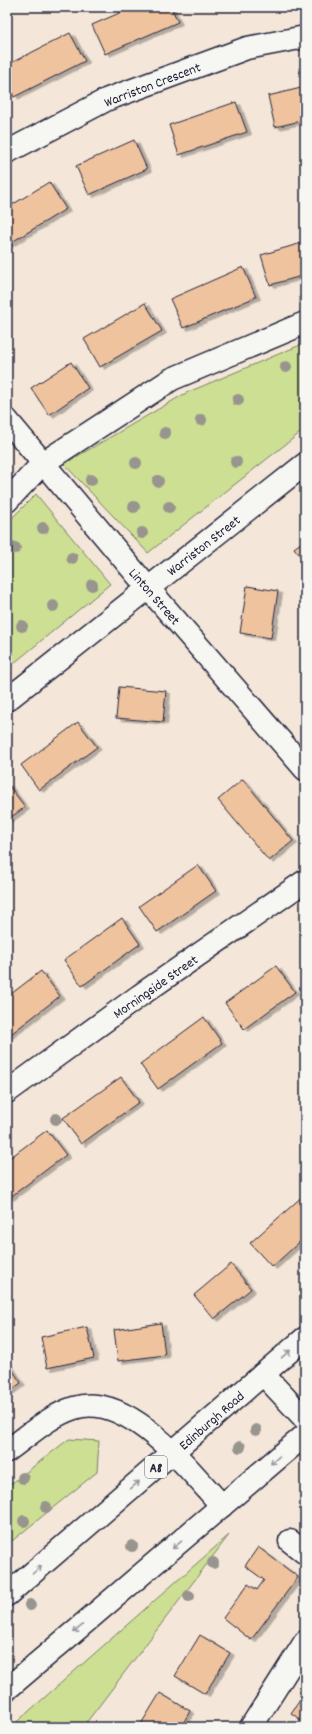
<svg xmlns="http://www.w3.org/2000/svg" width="312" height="1734" viewBox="0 0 312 1734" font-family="Dekko,sans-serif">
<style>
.green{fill:#ccdf93;stroke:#778067}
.building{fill:#efc39e;stroke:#22223b;filter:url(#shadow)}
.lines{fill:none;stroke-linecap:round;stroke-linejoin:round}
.minor-casing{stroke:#22223b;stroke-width:25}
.major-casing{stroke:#22223b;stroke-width:25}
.minor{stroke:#f6f6f2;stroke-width:22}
.major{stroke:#f6f6f2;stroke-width:22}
.tree{fill:#98948e}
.oneway{stroke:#9797a0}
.labels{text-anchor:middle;stroke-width:3;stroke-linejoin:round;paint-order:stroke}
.shield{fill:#f6f6f2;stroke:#626272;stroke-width:1}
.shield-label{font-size:13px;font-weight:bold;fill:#22223b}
.street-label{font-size:14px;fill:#22223b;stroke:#f6f6f2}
</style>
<defs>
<filter id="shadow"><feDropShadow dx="4.5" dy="2.5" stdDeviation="0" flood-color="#0004"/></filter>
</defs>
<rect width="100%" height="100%" fill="#f4e7d9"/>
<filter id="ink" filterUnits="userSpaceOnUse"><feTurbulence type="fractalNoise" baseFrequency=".025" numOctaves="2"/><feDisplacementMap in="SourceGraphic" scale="8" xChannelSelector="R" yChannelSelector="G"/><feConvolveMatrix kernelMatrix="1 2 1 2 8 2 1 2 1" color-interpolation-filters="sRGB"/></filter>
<g filter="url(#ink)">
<path class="green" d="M305,343V429L148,553L64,464L186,393Z
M36,494L110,584L7,669V523Z
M69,1439L99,1441L97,1472L7,1545V1487Z
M229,1535L83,1727H11Z"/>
<path class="building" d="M133,7H171L178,22L105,54L92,25Z
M70,33L85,61L14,97L7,84V65Z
M305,87V120L275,127L268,96Z
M236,102L247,132L179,155L169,125Z
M134,140L147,169L89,195L76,166Z
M49,182L66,209L7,245V208Z
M305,242V275L270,285L261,255Z
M243,267L256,297L183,328L170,299Z
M145,303L162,331L100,367L84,339Z
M71,362L88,388L49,415L31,388Z
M305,540V562L294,548Z
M247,586L278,591L271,638L240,633Z
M119,687L166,691L163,722L116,718Z
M78,722L97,747L39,790L21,765Z
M243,779L293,841L269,861L218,800Z
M7,783L25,807L7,820Z
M198,865L216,891L157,932L139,906Z
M122,918L140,944L82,986L64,960Z
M276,966L295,992L244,1029L225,1003Z
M41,971L60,996L7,1037V997Z
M204,1017L222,1043L158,1089L140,1064Z
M121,1077L139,1102L81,1144L63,1118Z
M47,1130L66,1155L9,1198L7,1195V1160Z
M305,1194V1237L272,1267L250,1243Z
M231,1264L251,1289L214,1319L194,1295Z
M161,1323L165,1355L118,1361L114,1330Z
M87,1327L94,1358L47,1368L41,1337Z
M7,1362L21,1383L7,1393Z
M258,1547L298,1577L251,1640L223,1618L248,1584L257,1590L264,1580L245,1566Z
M200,1635L230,1653L205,1694L175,1676Z
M160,1693L190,1711L181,1727H147L141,1724Z
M305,1693V1723L291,1713Z"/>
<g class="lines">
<defs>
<path id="minor" d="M7,152L108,99L247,48L305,37
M7,420L148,588L305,769
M7,501L43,463L172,379L305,323
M7,700L305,464
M7,1092L139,996L305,881
M263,1374L305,1419
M7,1451C28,1436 49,1416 74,1408C128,1390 190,1471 222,1506
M290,1541L305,1553
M251,1727L305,1642"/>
<path id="major" d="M7,1595L305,1338
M7,1689L305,1435"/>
</defs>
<use href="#minor" class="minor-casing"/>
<use href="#major" class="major-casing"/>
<use href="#minor" class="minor"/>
<use href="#major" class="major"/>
</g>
<g class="tree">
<circle cx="286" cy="367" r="6"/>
<circle cx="238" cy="400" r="6"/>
<circle cx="201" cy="420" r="6"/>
<circle cx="165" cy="433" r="6"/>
<circle cx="236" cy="462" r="6"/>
<circle cx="136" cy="463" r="6"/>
<circle cx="91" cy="480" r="6"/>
<circle cx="158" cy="481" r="6"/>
<circle cx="134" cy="507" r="6"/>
<circle cx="169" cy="507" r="6"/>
<circle cx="43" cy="528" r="6"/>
<circle cx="142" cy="533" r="6"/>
<circle cx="15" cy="548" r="6"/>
<circle cx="72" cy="558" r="6"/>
<circle cx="92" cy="585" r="6"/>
<circle cx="53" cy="606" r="6"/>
<circle cx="22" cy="626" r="6"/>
<circle cx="56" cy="1119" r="6"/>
<circle cx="256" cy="1430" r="6"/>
<circle cx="240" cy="1447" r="6"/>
<circle cx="23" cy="1478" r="6"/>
<circle cx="46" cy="1507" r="6"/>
<circle cx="24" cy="1521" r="6"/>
<circle cx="132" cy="1546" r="6"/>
<circle cx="213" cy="1563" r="6"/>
<circle cx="189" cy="1596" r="6"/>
<circle cx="30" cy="1605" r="6"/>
</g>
<defs><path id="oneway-shaft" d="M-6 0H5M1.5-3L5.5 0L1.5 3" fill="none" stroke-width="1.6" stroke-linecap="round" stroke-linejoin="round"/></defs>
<g class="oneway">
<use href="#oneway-shaft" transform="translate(286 1354) rotate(-41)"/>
<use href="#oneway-shaft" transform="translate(275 1460) rotate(139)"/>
<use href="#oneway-shaft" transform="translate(135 1485) rotate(-41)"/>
<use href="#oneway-shaft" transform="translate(177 1545) rotate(140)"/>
<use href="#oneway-shaft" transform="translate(37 1570) rotate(-41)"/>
<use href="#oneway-shaft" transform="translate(78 1629) rotate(140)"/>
</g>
</g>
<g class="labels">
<rect class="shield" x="145" y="1456" width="22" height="22" rx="3"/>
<g class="shield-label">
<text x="156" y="1472">A8</text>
</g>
<g class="street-label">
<text transform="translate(152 84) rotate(-21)" y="5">Warriston Crescent</text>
<text transform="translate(203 545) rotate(-38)" y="5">Warriston Street</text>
<text transform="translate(155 596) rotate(49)" y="5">Linton Street</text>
<text transform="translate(155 986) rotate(-35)" y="5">Morningside Street</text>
<text transform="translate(211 1420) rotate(-41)" y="5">Edinburgh Road</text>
</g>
</g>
<rect width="312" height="1734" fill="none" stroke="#f6f6f2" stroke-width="24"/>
<rect x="12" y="12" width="288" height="1710" fill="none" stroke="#22223b" stroke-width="1.5" filter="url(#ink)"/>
</svg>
